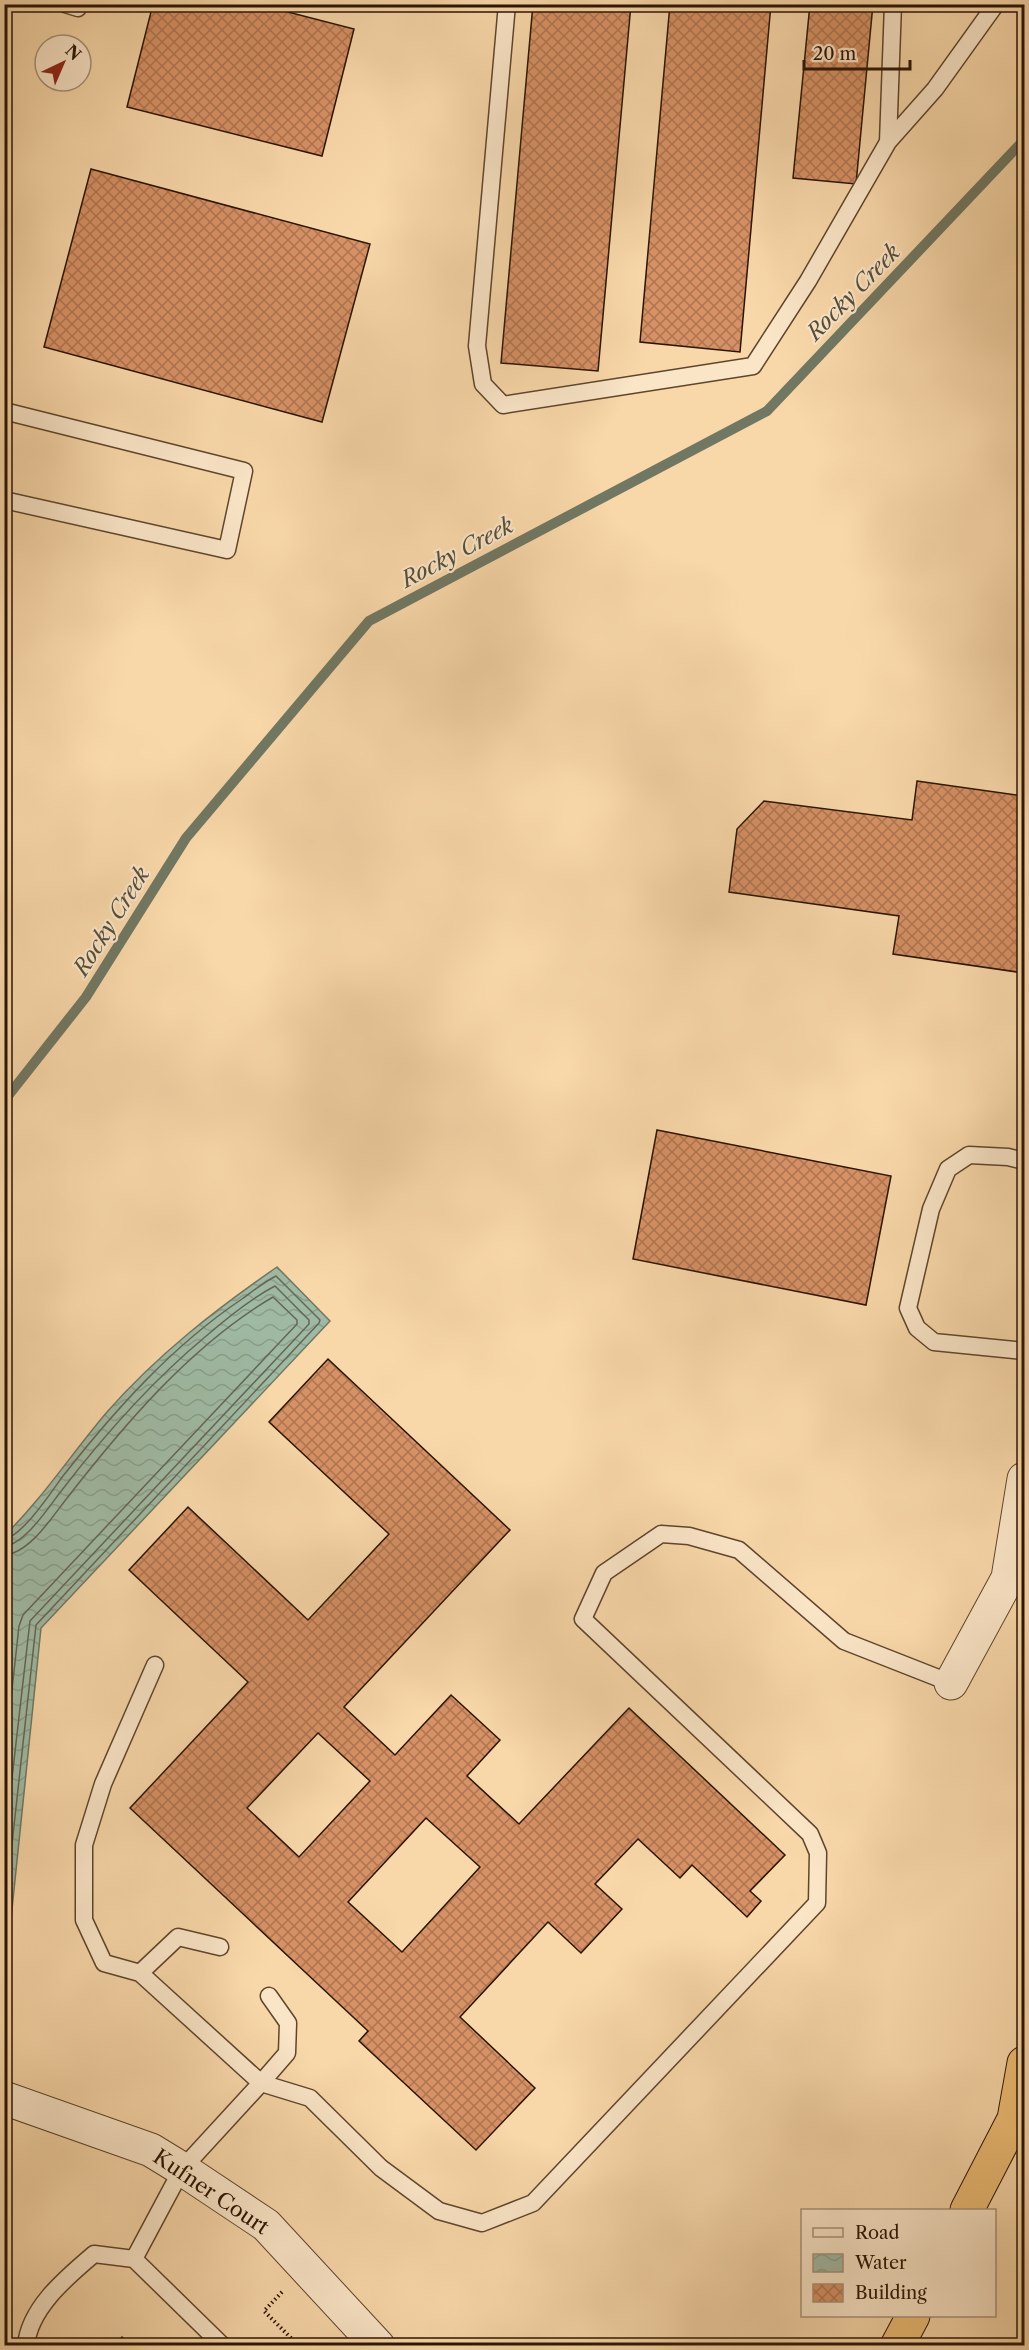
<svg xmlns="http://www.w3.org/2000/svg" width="1029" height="2350" viewBox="0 0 1029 2350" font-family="'Libre Caslon Text',serif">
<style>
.water{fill:url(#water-waves);stroke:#707863;stroke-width:1.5}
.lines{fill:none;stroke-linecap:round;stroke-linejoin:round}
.shore{stroke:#646753;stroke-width:1.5}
.stream{stroke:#707863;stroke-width:10}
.building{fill:url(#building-cross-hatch);stroke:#2a1402;stroke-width:1.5;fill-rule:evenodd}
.lane-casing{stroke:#5e452c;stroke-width:19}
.street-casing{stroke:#5e452c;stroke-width:35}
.highway-casing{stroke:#2a1402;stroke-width:35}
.path{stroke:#2a1402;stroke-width:4;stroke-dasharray:1.5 3;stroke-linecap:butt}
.lane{stroke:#fae5c7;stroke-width:16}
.street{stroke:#fae5c7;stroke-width:33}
.highway{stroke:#ecbc74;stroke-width:33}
.labels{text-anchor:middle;stroke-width:4.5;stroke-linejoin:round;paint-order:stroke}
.street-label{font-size:21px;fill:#2a1402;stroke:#fae5c7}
.water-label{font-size:22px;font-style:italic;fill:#534e3b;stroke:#fae5c7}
</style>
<defs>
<pattern id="water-waves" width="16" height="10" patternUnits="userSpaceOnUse" patternTransform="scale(1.5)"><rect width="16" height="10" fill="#9fbaa4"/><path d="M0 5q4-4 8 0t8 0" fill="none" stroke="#899f8c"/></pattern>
<pattern id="building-cross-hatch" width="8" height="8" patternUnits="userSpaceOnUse" patternTransform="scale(1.5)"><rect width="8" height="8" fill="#d69164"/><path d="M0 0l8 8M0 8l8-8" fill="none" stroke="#ae7550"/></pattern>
</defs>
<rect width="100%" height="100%" fill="#f8d7a9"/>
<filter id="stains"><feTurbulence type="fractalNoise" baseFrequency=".00333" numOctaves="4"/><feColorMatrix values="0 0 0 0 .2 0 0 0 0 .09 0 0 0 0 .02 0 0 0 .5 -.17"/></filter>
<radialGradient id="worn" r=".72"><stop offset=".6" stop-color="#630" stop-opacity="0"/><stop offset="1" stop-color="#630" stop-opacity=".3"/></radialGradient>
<path class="water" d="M277,1267L330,1321L41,1628L11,1919L5,1925V1535C43,1498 72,1453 107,1412C157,1355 215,1310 277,1267Z"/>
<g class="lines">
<path class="shore" d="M4,1539C22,1537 52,1491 63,1476C115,1410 172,1346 242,1299C253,1291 264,1282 276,1276L320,1320L319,1323L36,1625L4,1917
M4,1546C25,1545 50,1505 62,1490C105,1434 151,1382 205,1337C227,1318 250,1299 275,1286L309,1320V1324L30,1621L4,1848
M4,1555C28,1554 51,1519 64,1502C122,1427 191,1345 273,1297L297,1320V1324L23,1615L19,1626L4,1762"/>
<path class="stream" d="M4,1101L86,997L186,838L369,621L767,411L1024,140"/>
</g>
<path class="building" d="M153,4H257L354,29L322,156L127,107Z
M533,4H631L598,371L501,363Z
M670,4H771L740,352L640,342Z
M810,4H873L856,184L793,178Z
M91,169L370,244L322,422L44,347Z
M917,781L1024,796V973L893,954L899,916L729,892L737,829L764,801L912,820Z
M657,1130L891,1176L866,1305L633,1259Z
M328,1359L510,1530L344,1707L395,1755L451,1695L500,1740L467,1776L519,1824L629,1708L785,1855L750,1891L761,1901L747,1917L692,1865L680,1878L638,1839L595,1884L622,1909L581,1953L548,1922L460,2017L535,2088L476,2150L359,2041L368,2031L130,1808L248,1682L129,1570L188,1507L308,1620L389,1534L269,1422ZM318,1733L370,1781L299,1857L247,1808ZM426,1818L480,1867L402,1952L348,1902Z
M122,2337L131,2346H114Z"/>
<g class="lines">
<defs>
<path id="lane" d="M65,4L78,8
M507,4L477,346L483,384L503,405L753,366L808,281L888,142L935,89L996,4
M888,142L893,4
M4,411L244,471L227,550L4,500
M1024,1161L1008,1157L969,1155L948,1169L931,1209L908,1308L917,1328L934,1342L1024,1351
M220,1947L178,1937L140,1973L261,2083L287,2053L288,2023L269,1996
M140,1973L104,1963L84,1920V1845L103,1784L155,1665
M134,2259L182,2169L261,2083L310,2098L381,2168L439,2211L482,2223L533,2203L817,1903L818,1853L810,1834L583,1619L604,1573L661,1534L689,1536L739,1550L844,1641L951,1683
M26,2346C29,2308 67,2277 94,2254L134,2259L223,2346"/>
<path id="street" d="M951,1683L1008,1578L1024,1479
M4,2098L151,2150L182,2169L266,2225L378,2346"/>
<path id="highway" d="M967,2210L1014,2119L1024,2063
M897,2346L913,2316"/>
</defs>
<use href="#lane" class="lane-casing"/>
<use href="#street" class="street-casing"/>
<use href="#highway" class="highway-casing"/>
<path class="path" d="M282,2292L264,2311L299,2346"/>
<use href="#lane" class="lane"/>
<use href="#street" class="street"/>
<use href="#highway" class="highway"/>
</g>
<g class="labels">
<g class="street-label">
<text transform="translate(211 2192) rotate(34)" y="7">Kufner Court</text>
</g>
<g class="water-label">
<text transform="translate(853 292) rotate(-46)" y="8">Rocky Creek</text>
<text transform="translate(457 552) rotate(-28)" y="8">Rocky Creek</text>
<text transform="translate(111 921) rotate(-58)" y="8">Rocky Creek</text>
</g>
</g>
<rect width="1029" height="2350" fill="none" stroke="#f8d7a9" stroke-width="24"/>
<rect x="6" y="6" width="1017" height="2338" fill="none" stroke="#2a1402" stroke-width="3"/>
<rect x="12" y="12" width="1005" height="2326" fill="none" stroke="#2a1402" stroke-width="1.5"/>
<rect x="801" y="2209" width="195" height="108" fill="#fae5c7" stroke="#a79178" stroke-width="1.5"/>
<rect x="813" y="2228" width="30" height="9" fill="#fae5c7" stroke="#a79178" stroke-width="1.5"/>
<text x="855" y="2239" font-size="18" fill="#2a1402">Road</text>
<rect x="813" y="2254" width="30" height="18" fill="url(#water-waves)" stroke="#a79178" stroke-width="1.5"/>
<text x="855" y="2269" font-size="18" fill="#2a1402">Water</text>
<rect x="813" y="2284" width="30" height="18" fill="url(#building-cross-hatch)" stroke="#a79178" stroke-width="1.5"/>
<text x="855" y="2299" font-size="18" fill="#2a1402">Building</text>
<g transform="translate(63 63) rotate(44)"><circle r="28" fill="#fae5c7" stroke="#a79178" stroke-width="1.5"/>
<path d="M0-4.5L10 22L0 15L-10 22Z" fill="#8f2418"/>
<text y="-9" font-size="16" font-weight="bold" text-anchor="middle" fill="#2a1402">N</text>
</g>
<path d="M804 60v9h106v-9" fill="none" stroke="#2a1402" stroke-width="3"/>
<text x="813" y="60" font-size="18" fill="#2a1402" stroke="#fae5c7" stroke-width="4.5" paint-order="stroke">20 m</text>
<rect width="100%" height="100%" filter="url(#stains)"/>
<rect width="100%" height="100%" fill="url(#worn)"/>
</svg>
